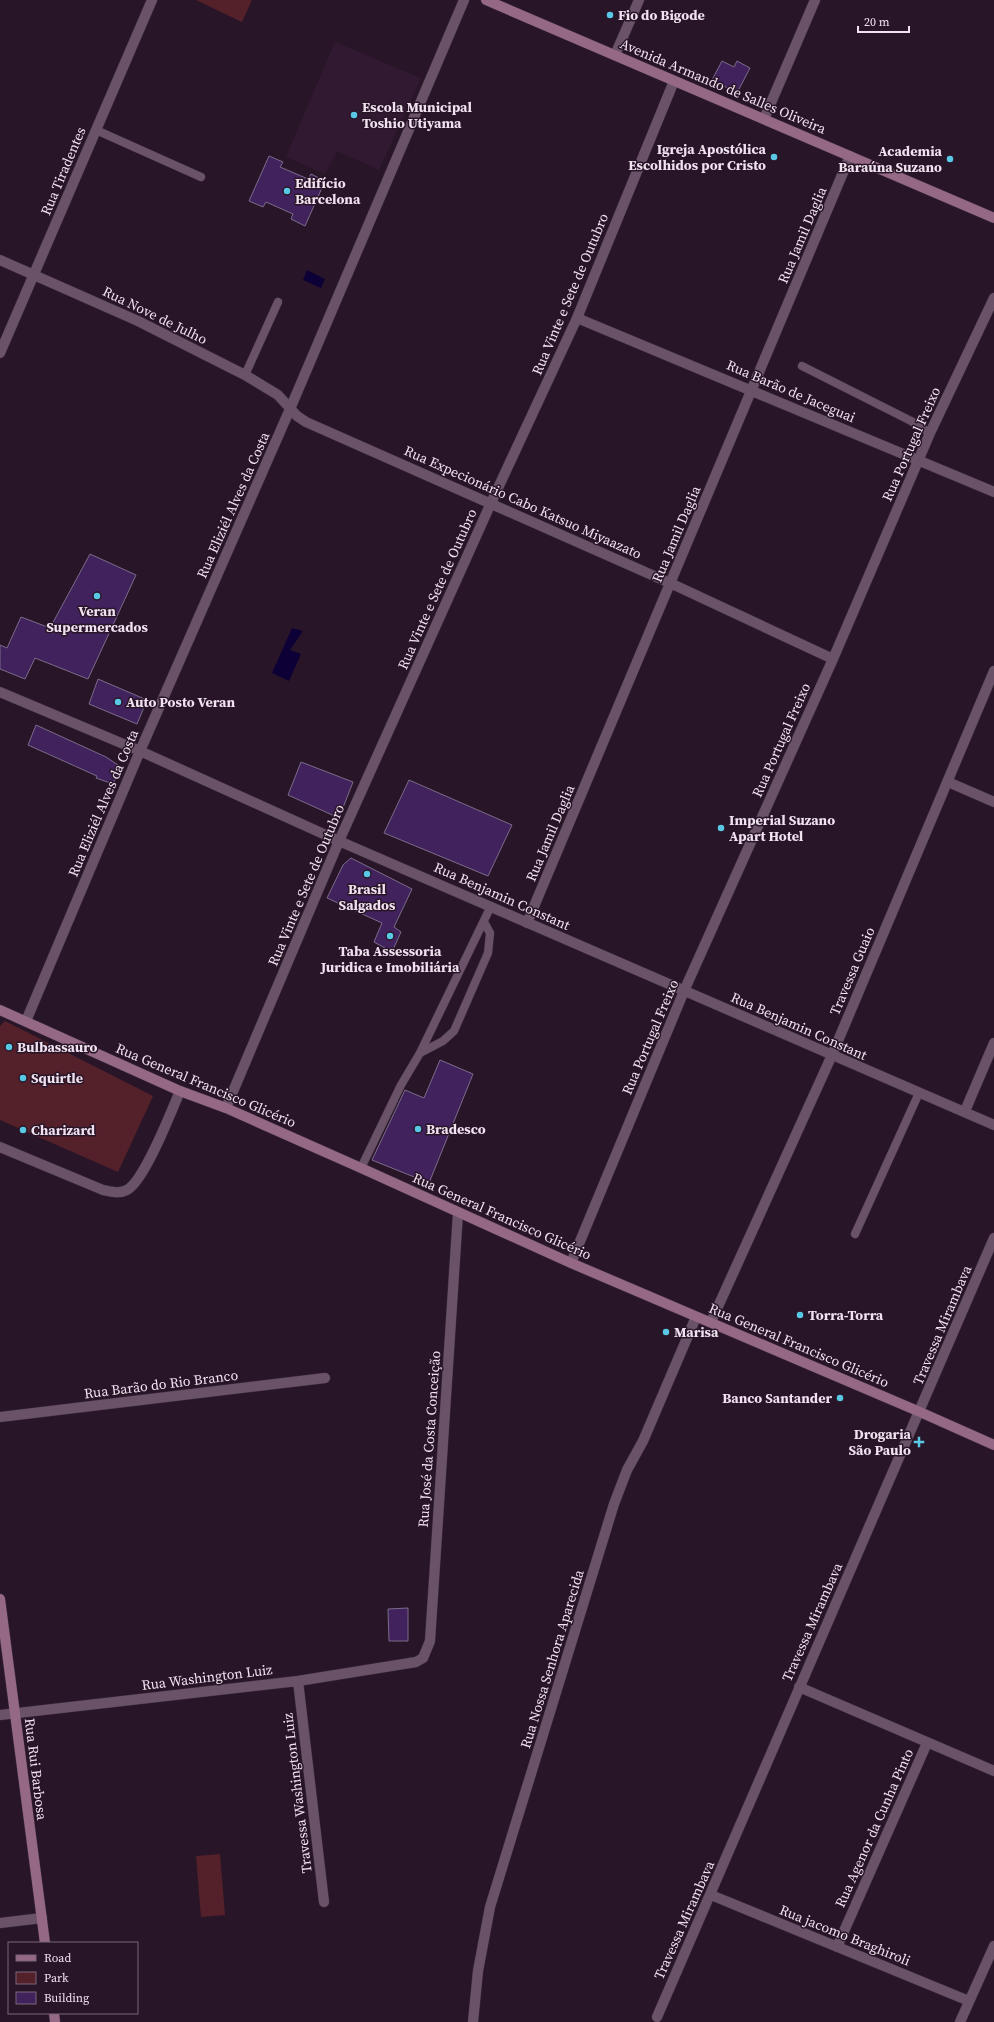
<svg xmlns="http://www.w3.org/2000/svg" width="994" height="2022" viewBox="0 0 994 2022" font-family="'Source Serif 4',serif">
<style>
.built{fill:#321932}
.green{fill:#54212a}
.water{fill:#0d0036}
.building{fill:#41225d;stroke:#796d89}
.lines{fill:none;stroke-linecap:round;stroke-linejoin:round}
.service-casing{stroke:#3e2f3d;stroke-width:9}
.minor-casing{stroke:#3e2f3d;stroke-width:11}
.tertiary-casing{stroke:#3e2f3d;stroke-width:11}
.secondary-casing{stroke:#3e2f3d;stroke-width:11}
.service{stroke:#6a5369;stroke-width:8}
.minor{stroke:#6a5369;stroke-width:10}
.tertiary{stroke:#6a5369;stroke-width:10}
.secondary{stroke:#956986;stroke-width:10}
.poi-dot{fill:#59c8e4;stroke:#291528;stroke-width:1.5}
.labels{text-anchor:middle;stroke-width:3;stroke-linejoin:round;paint-order:stroke}
.poi-label{font-size:14px;font-weight:bold;fill:#f0e2ef;stroke:#291528;text-anchor:start}
.street-label{font-size:14px;fill:#f0e2ef;stroke:#291528}
</style>
<rect width="100%" height="100%" fill="#291528"/>
<path class="built" d="M335,42L421,78L379,170L337,151L325,174L286,157Z"/>
<path class="green" d="M196,0H252L242,22Z
M5,1021L153,1096L118,1172L0,1120V1026Z
M220,1854L225,1915L201,1917L196,1856Z"/>
<path class="water" d="M307,270L325,279L321,288L303,280Z
M292,628L303,631L290,650L301,654L289,681L272,673Z"/>
<path class="building" d="M722,61L734,67L737,61L750,68L737,93L712,80Z
M269,156L283,162L280,167L308,179L311,174L325,181L305,226L291,219L293,214L266,202L263,207L249,201Z
M90,554L136,575L88,679L35,658L25,679L0,669V645L7,648L21,617L50,628Z
M98,679L147,700L137,724L89,704Z
M36,725L106,757L121,767L113,784L96,778L97,776L28,745Z
M301,762L353,782L339,818L288,795Z
M409,780L512,825L488,876L384,833Z
M351,858L412,889L394,927L401,932L392,952L374,942L382,923L327,898L343,865Z
M440,1060L473,1074L429,1183L372,1160L405,1090L424,1098Z
M408,1608V1641H389L388,1609Z"/>
<g class="lines">
<defs>
<path id="service" d="M96,130L201,177
M802,366L911,421L930,433
M245,375L278,302
M420,1053L443,1041L454,1031L488,953L490,933L484,922
M361,1168L401,1085L420,1053L491,906
M855,1234L919,1093"/>
<path id="minor" d="M615,55L639,0
M0,260L138,321L245,375L278,395L297,416L306,422L670,583L833,659
M577,318L994,492
M0,353L152,0
M0,692L140,751L339,841L994,1125
M948,782L994,802
M527,923L850,156
M26,1021L140,751L290,409L464,0
M226,1108L339,841L491,503L577,318L674,81
M965,1111L994,1043
M0,1147L103,1190C112,1192 119,1194 127,1190C145,1180 171,1112 180,1091
M571,1263L684,991L833,659L930,433L994,298
M711,1322L832,1055L994,671
M0,1417L325,1378
M298,1681L324,1902
M799,1687L994,1771
M0,1715L298,1681L416,1662L423,1658L430,1641L458,1213
M711,1895L969,2001
M0,1923L42,1918
M837,1947L927,1743
M657,2017L994,1238
M473,2022L478,1971L490,1907L614,1504L627,1470L643,1441L696,1317
M960,2022L994,1946"/>
<path id="tertiary" d="M764,119L815,0"/>
<path id="secondary" d="M486,0L994,218
M0,1010L180,1091L226,1108L361,1168L571,1263L920,1412L994,1445
M0,1599L45,1943
M54,2013L55,2022"/>
</defs>
<use href="#service" class="service-casing"/>
<use href="#minor" class="minor-casing"/>
<use href="#tertiary" class="tertiary-casing"/>
<use href="#secondary" class="secondary-casing"/>
<use href="#service" class="service"/>
<use href="#minor" class="minor"/>
<use href="#tertiary" class="tertiary"/>
<use href="#secondary" class="secondary"/>
</g>
<g class="poi-dot">
<circle cx="610" cy="15" r="4"/>
<circle cx="354" cy="115" r="4"/>
<circle cx="774" cy="157" r="4"/>
<circle cx="950" cy="159" r="4"/>
<circle cx="287" cy="191" r="4"/>
<circle cx="97" cy="596" r="4"/>
<circle cx="118" cy="702" r="4"/>
<circle cx="721" cy="828" r="4"/>
<circle cx="367" cy="874" r="4"/>
<circle cx="390" cy="936" r="4"/>
<circle cx="9" cy="1047" r="4"/>
<circle cx="23" cy="1078" r="4"/>
<circle cx="418" cy="1129" r="4"/>
<circle cx="23" cy="1130" r="4"/>
<circle cx="800" cy="1315" r="4"/>
<circle cx="666" cy="1332" r="4"/>
<circle cx="840" cy="1398" r="4"/>
<path d="M917 1436h4v4h4v4h-4v4h-4v-4h-4v-4h4z"/>
</g>
<g class="labels">
<g class="poi-label">
<text x="618" y="20">Fio do Bigode</text>
<text x="362" y="112">Escola Municipal<tspan x="362" dy="16">Toshio Utiyama</tspan></text>
<text x="766" y="154" text-anchor="end">Igreja Apostólica<tspan x="766" dy="16">Escolhidos por Cristo</tspan></text>
<text x="942" y="156" text-anchor="end">Academia<tspan x="942" dy="16">Baraúna Suzano</tspan></text>
<text x="295" y="188">Edifício<tspan x="295" dy="16">Barcelona</tspan></text>
<text x="97" y="616" text-anchor="middle">Veran<tspan x="97" dy="16">Supermercados</tspan></text>
<text x="126" y="707">Auto Posto Veran</text>
<text x="729" y="825">Imperial Suzano<tspan x="729" dy="16">Apart Hotel</tspan></text>
<text x="367" y="894" text-anchor="middle">Brasil<tspan x="367" dy="16">Salgados</tspan></text>
<text x="390" y="956" text-anchor="middle">Taba Assessoria<tspan x="390" dy="16">Juridica e Imobiliária</tspan></text>
<text x="17" y="1052">Bulbassauro</text>
<text x="31" y="1083">Squirtle</text>
<text x="426" y="1134">Bradesco</text>
<text x="31" y="1135">Charizard</text>
<text x="808" y="1320">Torra-Torra</text>
<text x="674" y="1337">Marisa</text>
<text x="832" y="1403" text-anchor="end">Banco Santander</text>
<text x="911" y="1439" text-anchor="end">Drogaria<tspan x="911" dy="16">São Paulo</tspan></text>
</g>
<g class="street-label">
<text transform="translate(723 86) rotate(23)" y="5">Avenida Armando de Salles Oliveira</text>
<text transform="translate(63 171) rotate(-67)" y="5">Rua Tiradentes</text>
<text transform="translate(802 235) rotate(-67)" y="5">Rua Jamil Daglia</text>
<text transform="translate(570 294) rotate(-67)" y="5">Rua Vinte e Sete de Outubro</text>
<text transform="translate(155 315) rotate(26)" y="5">Rua Nove de Julho</text>
<text transform="translate(791 391) rotate(23)" y="5">Rua Barão de Jaceguai</text>
<text transform="translate(911 444) rotate(-66)" y="5">Rua Portugal Freixo</text>
<text transform="translate(523 502) rotate(24)" y="5">Rua Expecionário Cabo Katsuo Miyaazato</text>
<text transform="translate(233 505) rotate(-66)" y="5">Rua Eliziél Alves da Costa</text>
<text transform="translate(676 534) rotate(-67)" y="5">Rua Jamil Daglia</text>
<text transform="translate(437 589) rotate(-66)" y="5">Rua Vinte e Sete de Outubro</text>
<text transform="translate(781 740) rotate(-66)" y="5">Rua Portugal Freixo</text>
<text transform="translate(103 803) rotate(-67)" y="5">Rua Eliziél Alves da Costa</text>
<text transform="translate(550 833) rotate(-67)" y="5">Rua Jamil Daglia</text>
<text transform="translate(306 885) rotate(-67)" y="5">Rua Vinte e Sete de Outubro</text>
<text transform="translate(502 896) rotate(24)" y="5">Rua Benjamin Constant</text>
<text transform="translate(852 971) rotate(-67)" y="5">Travessa Guaio</text>
<text transform="translate(799 1026) rotate(24)" y="5">Rua Benjamin Constant</text>
<text transform="translate(650 1037) rotate(-67)" y="5">Rua Portugal Freixo</text>
<text transform="translate(206 1085) rotate(23)" y="5">Rua General Francisco Glicério</text>
<text transform="translate(502 1216) rotate(24)" y="5">Rua General Francisco Glicério</text>
<text transform="translate(942 1325) rotate(-67)" y="5">Travessa Mirambava</text>
<text transform="translate(799 1345) rotate(23)" y="5">Rua General Francisco Glicério</text>
<text transform="translate(161 1384) rotate(-7)" y="5">Rua Barão do Rio Branco</text>
<text transform="translate(429 1439) rotate(-86)" y="5">Rua José da Costa Conceição</text>
<text transform="translate(812 1622) rotate(-66)" y="5">Travessa Mirambava</text>
<text transform="translate(552 1659) rotate(-73)" y="5">Rua Nossa Senhora Aparecida</text>
<text transform="translate(207 1677) rotate(-7)" y="5">Rua Washington Luiz</text>
<text transform="translate(36 1769) rotate(83)" y="5">Rua Rui Barbosa</text>
<text transform="translate(297 1793) rotate(-97)" y="5">Travessa Washington Luiz</text>
<text transform="translate(874 1828) rotate(-66)" y="5">Rua Agenor da Cunha Pinto</text>
<text transform="translate(684 1920) rotate(-66)" y="5">Travessa Mirambava</text>
<text transform="translate(845 1935) rotate(22)" y="5">Rua jacomo Braghiroli</text>
</g>
</g>
<rect x="8" y="1942" width="130" height="72" fill="#291528" stroke="#796778"/>
<rect x="16" y="1955" width="20" height="6" fill="#956986" stroke="#796778"/>
<text x="44" y="1962" font-size="12" fill="#f0e2ef">Road</text>
<rect x="16" y="1972" width="20" height="12" fill="#54212a" stroke="#796778"/>
<text x="44" y="1982" font-size="12" fill="#f0e2ef">Park</text>
<rect x="16" y="1992" width="20" height="12" fill="#41225d" stroke="#796778"/>
<text x="44" y="2002" font-size="12" fill="#f0e2ef">Building</text>
<path d="M858 26v6h51v-6" fill="none" stroke="#f0e2ef" stroke-width="2"/>
<text x="864" y="26" font-size="12" fill="#f0e2ef" stroke="#291528" stroke-width="3" paint-order="stroke">20 m</text>
</svg>
